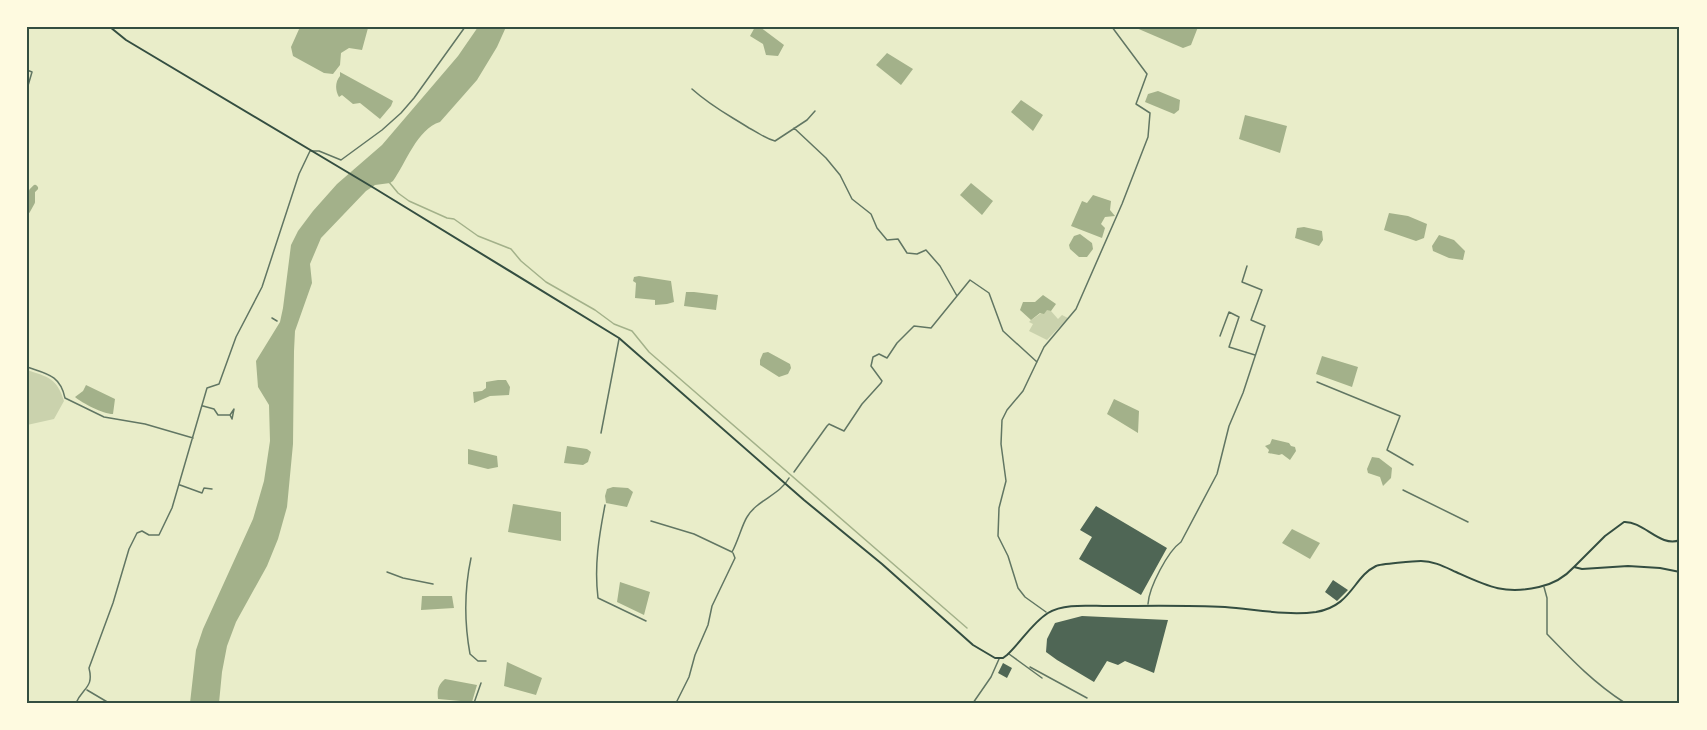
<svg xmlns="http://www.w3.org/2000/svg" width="1707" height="730" viewBox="0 0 1707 730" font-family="Overpass,sans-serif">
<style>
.green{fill:#cad2ad}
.water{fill:#a3b18a}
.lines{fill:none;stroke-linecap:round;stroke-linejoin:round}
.stream{stroke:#a3b18a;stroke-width:1.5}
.river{stroke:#a3b18a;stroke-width:6}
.building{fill:#4f6655}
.minor{stroke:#617663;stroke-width:1.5}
.trunk{stroke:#344e41;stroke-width:2}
.neatline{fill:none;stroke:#344e41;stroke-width:2}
</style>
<rect width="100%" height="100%" fill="#e9edc9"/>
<path class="green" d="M1047,309L1051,311L1058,319L1062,315L1068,318L1047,340L1029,331L1033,324L1029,322L1031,320Z
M27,370C48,377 57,378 64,401L54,419L27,425Z"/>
<path class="water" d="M300,27H368V28L362,50L349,48L341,53L340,65L333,74L324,73L293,56L291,47Z
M478,27H506L497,47L477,80L440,122C417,129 406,163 393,181L390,183L375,185L366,191L321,238L310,264L312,283L295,331L294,351L293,444L287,507L278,539L267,566L236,622L227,646L222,672L219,703H190L196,650L203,629L253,519L264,481L270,441L269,405L258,387L256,361L280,322L283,308L291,245L298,231L313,211L337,184L382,145L458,56Z
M755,27H760L784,45L778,56L766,55L763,44L750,36Z
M1134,27H1198L1191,45L1183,48Z
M887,53L913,69L901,85L876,65Z
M340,72L393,101L391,106L380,119L360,103L353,104L342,95L339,97C335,90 335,82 340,76Z
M1158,91L1180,100L1179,110L1174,114L1145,102L1148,94Z
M1021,100L1043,115L1033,131L1011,112Z
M1245,115L1287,126L1280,153L1239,139Z
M971,183L993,201L982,215L960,195Z
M1093,195L1111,201L1110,210L1115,216L1105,217L1101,224L1105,228L1102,238L1071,226L1082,201L1087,203Z
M1389,213L1408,216L1427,224L1424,238L1416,241L1384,230Z
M1304,227L1322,231L1323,240L1319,246L1295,238L1297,228Z
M1080,234L1092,243L1093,249L1087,257H1079L1070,249L1069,245L1074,236Z
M1439,235L1454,240L1465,251L1463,260L1449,258L1433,251L1432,246Z
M639,276L671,281L674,302L667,304L655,305V300L635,298L636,283L633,281L634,277Z
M686,292H694L718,295L716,310L684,306Z
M1043,295L1056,304L1051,311L1047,310L1044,314L1040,313L1031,320L1020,310L1023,302H1035Z
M768,352L790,364L791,368L788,374L779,377L760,365V360L763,353Z
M1322,356L1358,367L1352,387L1316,374Z
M498,380H506L510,387L509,395L490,396L474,403L473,392L482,391L486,388V382Z
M86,385L115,399L113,414C103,414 82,403 75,397L83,391Z
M1114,399L1139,411L1138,433L1107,414Z
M1272,439L1289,443L1291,446L1295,447L1296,451L1290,460L1282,454L1279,455L1268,453L1269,450L1265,446L1270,444Z
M567,446L587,449L591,452L588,462L583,465L564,463Z
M468,449L497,456L498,467L488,469L468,464Z
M1372,457L1379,458L1392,468L1391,478L1383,486L1380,477L1368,473L1367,469Z
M613,487L628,488L633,492L627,507L606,503L605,496L607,489Z
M513,504L561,512V541L508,532Z
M1292,529L1320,543L1310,559L1282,543Z
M620,582L650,592L644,615L617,602Z
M422,596H452L454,608L421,610Z
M507,662L542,678L536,695L504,686Z
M445,679L477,685L472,702L438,699C437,690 438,685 445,679Z"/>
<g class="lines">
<path class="stream" d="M389,182L398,193L409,201L447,218L454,219L478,236L511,249L521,261L546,282L595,310L614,324L632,331L649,352L967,628"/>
<path class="river" d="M27,211L32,202V191L35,188"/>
</g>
<path class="building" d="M1096,506L1167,548L1141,595L1079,559L1092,537L1080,530Z
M1333,580L1348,590L1337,601L1325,592Z
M1082,616L1168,620L1154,673L1125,661L1118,665L1107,661L1094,682L1057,660L1046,652L1047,639L1055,623Z
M1003,663L1012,668L1007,678L998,673Z"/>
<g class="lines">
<path class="minor" d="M27,70L32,72L27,89
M692,89C712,107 727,114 749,128C759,133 764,138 775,141L807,120L815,111
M794,128L826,158L840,175L852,199L871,214L877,228L887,240L898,239L907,253L917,254L926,250L940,266L957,296
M272,318L277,321
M1220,336L1229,312L1239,317L1229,347L1255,355
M27,367C47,374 60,375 65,398L104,417L145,424L193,438
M1317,382L1400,416L1387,450L1413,465
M203,406L214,409L218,415H230L234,409L232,419L230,415
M601,433L619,339
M794,472L827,426L829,424L844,431L862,404L881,383L882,381L871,366L873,357L879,354L887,358L897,343L914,326L931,328L970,280L989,293L1003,331L1037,362
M180,485L202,493L204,488L212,489
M1403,490L1468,522
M605,505C599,536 594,566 598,598L646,621
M651,521L694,534L732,552C738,541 742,525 747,517C757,500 780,495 789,478
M471,558C464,591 464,621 470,654L478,661H486
M387,572L403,578L433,584
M1544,587L1547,598V634C1572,660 1594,683 1625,703
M1148,604C1149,587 1168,551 1181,542L1217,474L1229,426L1243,393L1265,326L1251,320L1262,290L1242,282L1247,266
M1046,612L1025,597L1018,588L1008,556L998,536L999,508L1006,481L1001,444L1002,420L1007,410L1023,391L1044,347L1076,309L1122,204L1148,137L1150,113L1136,104L1147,74L1112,27
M1009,654L1042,678
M1030,667L1087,698
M87,690L109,703
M437,702L442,703
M76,703C83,687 94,688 89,668L113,603L129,549L137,533L142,531L149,535H159L172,508L207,388L219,384L236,337L262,287L299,174L310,151H319L341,160L382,130L401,113L414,98L465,27
M474,703L481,683
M676,703L689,677L695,655L708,625L712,606L735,558L733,553
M973,703L991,677L999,659"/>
<path class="trunk" d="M110,27L126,40L374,188L619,338L804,500L882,564L973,645L995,658H1003L1007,655C1021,642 1032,623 1048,613C1064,603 1089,606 1107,606C1146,606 1186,605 1225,607C1254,609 1287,616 1316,612C1352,606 1353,577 1376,566C1380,564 1415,561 1421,561C1434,561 1445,567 1456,572C1487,586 1504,595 1539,587C1553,584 1564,578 1574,567L1582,569L1628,566L1660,568L1680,572
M1574,567L1605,536L1624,522C1644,521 1660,548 1680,540"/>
</g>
<rect width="1707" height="730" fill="none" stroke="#fefae0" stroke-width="57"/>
<rect x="28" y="28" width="1650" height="674" class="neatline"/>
</svg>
